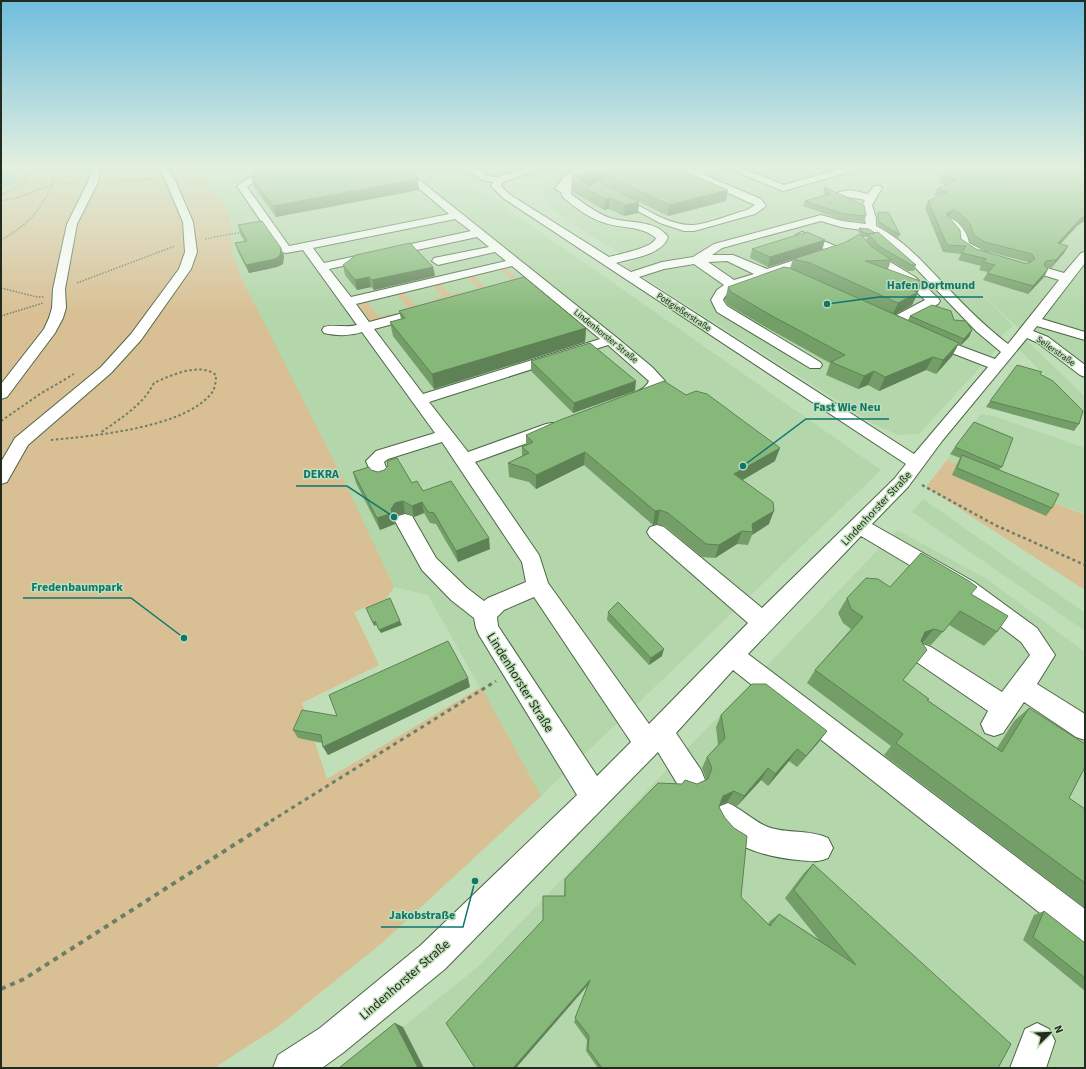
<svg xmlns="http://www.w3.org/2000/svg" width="1086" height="1069" viewBox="0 0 1086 1069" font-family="'Source Sans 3',sans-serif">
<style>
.built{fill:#b3d6aa}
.green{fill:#d9bf94}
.water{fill:#59cbd0}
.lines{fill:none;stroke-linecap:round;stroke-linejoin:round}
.minor-casing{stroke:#4c6746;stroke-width:2}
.path-far4{stroke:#6b7f66;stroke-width:1.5;stroke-dasharray:1.5 1.5;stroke-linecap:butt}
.path-far3{stroke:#6b7f66;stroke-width:2;stroke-dasharray:2.5 2.5;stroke-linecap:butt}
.path-far2{stroke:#6b7f66;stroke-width:2.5;stroke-dasharray:3 3;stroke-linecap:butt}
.path-far1{stroke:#6b7f66;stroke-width:3;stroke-dasharray:4 4;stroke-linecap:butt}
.path{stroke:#6b7f66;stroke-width:4;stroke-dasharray:5 5;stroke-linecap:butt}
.minor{fill:#fff;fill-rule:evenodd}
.wall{fill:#739e68;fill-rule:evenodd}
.shaded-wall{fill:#5e8155}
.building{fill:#86b879;stroke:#5e8155;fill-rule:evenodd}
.labels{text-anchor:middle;stroke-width:3;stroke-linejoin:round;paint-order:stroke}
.far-street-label{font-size:9px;fill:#212c1e;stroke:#c0deb8}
.street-label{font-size:11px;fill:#212c1e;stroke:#c0deb8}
.near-street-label{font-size:13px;fill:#212c1e;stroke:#c0deb8}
.leader{fill:none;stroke:#0f766e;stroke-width:1.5}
.callout-dot{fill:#0f766e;stroke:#c0deb8;stroke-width:1.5}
.callout-label{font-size:12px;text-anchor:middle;font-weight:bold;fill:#0f766e;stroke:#c0deb8;stroke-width:3;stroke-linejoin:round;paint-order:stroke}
</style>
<rect width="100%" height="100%" fill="#c0deb8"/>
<path class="built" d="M194,166H529L473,185L881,470L541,796L428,595L394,587L243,281L233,255L230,215L217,192Z
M563,166H886L884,169V195L894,166H1085V380L1015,325L967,278L1013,326L1001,336L1005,340L919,434L898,435L874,424L624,265L633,261L563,218L550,206L545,196L544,190L551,174Z
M1022,336L1085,397V417L1015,345Z
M981,414L997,417L1085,448V514L947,460Z
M923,499L1085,613V631L912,512Z
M897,530L987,579L1085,652V1068H424L403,1027L478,967Z"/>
<path class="green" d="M1,166H194L217,192L230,215L233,255L243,281L347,487L394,587L386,599L354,612L379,665L302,703L327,779L481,687L541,796L382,943L279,1026L214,1068H1Z
M503,266L523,283L507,286L515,283L498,268L472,274L488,290L497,288L499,289L474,295L473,293L482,291L465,276L438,282L450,294L458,292L463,298L460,299L455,295L440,299L444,303L439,304L434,299L443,296L431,284L403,291L417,307L427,305L430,308L403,316L400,312L409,309L395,293L366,300L379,317L390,314L392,316L393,318L383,321L370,320L358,305L359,302L364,299Z
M947,460L1085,515V590L926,487Z"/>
<path class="water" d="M1,170C8,171 15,174 17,181L1,189Z"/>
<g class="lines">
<defs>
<path id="minor" d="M93,166H101L98,182L77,224L65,289L66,308L63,318L55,333L7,397L1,399V384L44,329L49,318L52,308L53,289L67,224L88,182Z
M156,166H164L173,176L193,222L197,252L191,269L141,340L111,373L28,445L7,482L1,484V462L15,438L101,367L131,334L179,269L185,252L183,222L164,177Z
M267,166H277L247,187L289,246L449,214L393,166H402L616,337L652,367L665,381C659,395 644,406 628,402L626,399C632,391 644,392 649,381L608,345L429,402L468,452L546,424L552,423L558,424L560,428L558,432L475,462L539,555L548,583L649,724L748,623L650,537L647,532L650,527L657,525L664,527L762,608L894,479L906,464L503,198L491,186L493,182L482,180L463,166H473L488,176L498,177L533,166H545L544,168L503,182L501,186L509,194L609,257C619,254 653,248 656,238C641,225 620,229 602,222C588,217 574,207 563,197L561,192L555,189C559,184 562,178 567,174C578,166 606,166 619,166L615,169L577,176L572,180L571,194C583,203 596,213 610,218C629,224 655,219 668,237C662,255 633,258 616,263L631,272L662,262L693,257L714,244L821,215L842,221L866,224L862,205L865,200C858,198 840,197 837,194L839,192L851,190L868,194L874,186H880L882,188L872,205L876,218V226C902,239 920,259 939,279C961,302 983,325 1008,344L1059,280L1043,275L1041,272L1043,269L1047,268L1064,273L1081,253L1085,252V263L1042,319L1085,332V340L1037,326L1033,331L1048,337L1085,365V377L1080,375L1038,343L1027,338L942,441L908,487L872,524L974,582L1037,628L1055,655L1037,684L1085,714V740L1076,737L1024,702L1003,733L994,736L985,733L981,724L988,711L915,661L911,654L915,647L923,644L931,647L1002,692L1030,655L1021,642L958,594L861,536L748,654L1085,909V945L1074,940L733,670L676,733L701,770L705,780L701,790L691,794L681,790L658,752L445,969L344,1052L322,1068H273L278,1055L320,1028L421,945L577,795L479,635L476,628L474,618L451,600L422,570L395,521L398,516L405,514L412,516L436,558L467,588L484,601L488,598L526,582L522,562L442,442L388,459L384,462L389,476L386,480L380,482L374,480L366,461L376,451L435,433L362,332C350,336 337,336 324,333L322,330L324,327C335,324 346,328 357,325L303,250L286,253L282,252L237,186ZM455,219L471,231L324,263L313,248ZM821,221L841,227L868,231L886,241L910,262L976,331L1001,352L995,359L936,337H926L924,340L926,343L988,367L914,454L639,277L664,269L694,264L724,285L717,290L711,300L717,312L810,368H820L822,365L820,362L727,306L723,300C730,284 763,280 777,277L779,273L840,252L842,250L840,248L802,232L796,235L798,237L826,250L767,269L733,255H712L722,248ZM477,237L489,247L434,258L432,261L438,265L495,252L506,261L351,297L329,269ZM727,261L754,274L734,280L708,262ZM512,266L600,339L423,394L374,329L431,314L433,311L431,308L426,307L369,322L356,304ZM534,597L631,742L597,776L498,626L497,617L504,610Z
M671,166H682L694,170L714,166H737L784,185L843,168L846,166H854L856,168L849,172L783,191L727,168L702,174L761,199L766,206L755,214L694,231H684L660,223L610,196L612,194H618C640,205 667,226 693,225C709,224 731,214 747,210L755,205L672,168Z
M949,218C959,220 968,234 969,243L988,253L990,255L988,257H980L960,247L958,237L944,221Z
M867,248L915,277L938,298L940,301L938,304L897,326H887L885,323L887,320L925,300L906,282L863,253L861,251L863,249Z
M728,803C742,809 753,821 768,827C787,834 808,829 828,838L833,848L828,858C817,863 810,861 798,860C768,857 727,848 714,817L718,807Z
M1037,1023L1049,1029L1055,1041L1046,1068H1010L1025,1029Z"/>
</defs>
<use href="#minor" class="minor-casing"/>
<path class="path-far4" d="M4,166L16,168L33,166
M54,181L77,185
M108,181L153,179
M1,195L20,185L27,178L23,168
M1,201L20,197L53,184
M205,239L242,232
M1,240C27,226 43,208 54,181L50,172L38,166
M77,283L175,246
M1,288L37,297H44
M1,316L43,303"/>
<path class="path-far3" d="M1,421L40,394L74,374
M51,440C92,436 182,428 210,395C215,390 216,382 216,375C200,362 171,375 154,383C142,406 121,418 100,433"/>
<path class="path-far2" d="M922,485L995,525L1085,565"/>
<path class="path-far1" d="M271,821L496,681"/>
<path class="path" d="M1,989L24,979L273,820"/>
<use href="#minor" class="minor"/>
</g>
<path class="wall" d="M283,166H402L419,190L276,217L254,187L251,177L255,176L253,172L284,167Z
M614,166L726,201L668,216L639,202L638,213L624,216L609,209L604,210L573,192V175Z
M953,166H1036L1077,226L1060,244L1068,246L1064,253L1051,268H1047L1048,269L1044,277L1028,294L983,280L988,272L979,270L981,266L958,260L961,254L943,252L925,208L928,201L938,196L934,195L937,189L946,185L939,183L942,176L951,172H950ZM949,217L957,220L966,231L970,242L982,250L1027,262L1028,263L1027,264L976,249L961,239Z
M824,187L866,216L864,222L842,220L803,206L805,201L825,195L823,193Z
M878,212L900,235L898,238L878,225L877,215Z
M238,225L281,248L284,256L283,264L277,267L249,273L238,252L235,243L245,242L240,234Z
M859,228L869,229L916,265L914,271H908L891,261L888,269L918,295H917L912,305L895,314L908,320L910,316L954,320L972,330L969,337L960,346L958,345L952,356L936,374L926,370L879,391L868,385L858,389L826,375L830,363L769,329L728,305L725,300L728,287L790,268L793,259L872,247L873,248L866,240L868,237H863L858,231Z
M825,240L822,250L768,267L750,258L752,249Z
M343,265L433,267L435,276L374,290L371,287L357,290L345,275Z
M399,311L586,328L585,342L434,389L393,336L390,322L401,319Z
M531,361L635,391L573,413L531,371Z
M990,401L1079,424L1074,431L986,407Z
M526,435L775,461L743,480L769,524L752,535L748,545L737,544L715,558L702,557L665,526L657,524L653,525L584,465L536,489L529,482L509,477L508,463L522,456V447L526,445Z
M955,447L1002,467L999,470L1052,508L1046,516L952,475L958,462L960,458L950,454Z
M371,470L412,483L423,491L490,549L458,562L436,524L430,523L424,513L414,517L405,513L398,515L394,520L395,524L380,530L356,483L353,472Z
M890,587L971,594L997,632L984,646L949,625L931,645L922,643L903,680L927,700L997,748L1014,721L1029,708L1069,798L1085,809V908L884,755L891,746L807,683L815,670L851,629L843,623L838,613L847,598Z
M608,612L662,656L649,665L607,620Z
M470,687L328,755L322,743L298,738L293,730L337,716Z
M721,715L827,731L818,743L797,767L789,761L768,786L761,780L737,806L727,802L719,805V807L741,897L768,924L770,921L779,914L819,940L785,898L804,873L813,864L998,1068H598L586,1051L587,1040L574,1022L588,986L543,920L564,896L565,879L697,784L706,780V779L702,768L707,757L718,745L716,727Z
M1044,911L1085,943V991L1023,940L1034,915Z"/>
<path class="shaded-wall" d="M602,173V184L582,187L580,178L583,176Z
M418,179L419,190L276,217L273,206Z
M728,190L726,201L668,216L669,205Z
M610,198L609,209L604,210L605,199Z
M639,202L638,213L624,216L625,205Z
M953,210L949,217L943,221L946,214Z
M1085,216V221L1077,226L1054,251L1058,243L1081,218Z
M825,240L822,250L768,267L770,257Z
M1068,246L1064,253L1051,268L1056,260Z
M281,248L284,256L283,264L277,267L249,273L246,265Z
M433,267L435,276L374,290L372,280Z
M1048,269L1044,277L1028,294L1033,286Z
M369,277L371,287L357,290L355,280Z
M923,282L912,305L892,316L898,303L911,290Z
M586,328L585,342L434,389L432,374Z
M972,330L969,337L960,346L964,339Z
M959,343L952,356L936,374L943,360Z
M933,357L926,370L879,391L885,377Z
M874,371L868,385L858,389L864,376Z
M636,381L635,391L573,413L574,403Z
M780,448L775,461L730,487L734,474Z
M585,452L584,465L536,489V475Z
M403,501L405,513L398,515L394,520L395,524L380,530L377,518L391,509L395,503Z
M422,502L424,513L414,517L412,506Z
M660,510L657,524L653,525L655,511Z
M774,511L769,524L752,535L753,532L752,524Z
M742,531L737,544L715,558L719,545Z
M489,538L490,549L458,562L456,551Z
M375,621L376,625L374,626L373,623Z
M400,621L402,625L381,633L379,630Z
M934,629L922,643L914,646L925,632Z
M664,649L662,656L649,665L651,658Z
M468,678L470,687L328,755L323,747Z
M827,731L818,743L797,767L806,756Z
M797,749L789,761L768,786L775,774Z
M768,768L761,780L737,806L744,796Z
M734,791L727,802L717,806L723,796Z
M590,980L588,985L516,1068H513Z
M395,1023L403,1027L424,1068H418Z"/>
<path class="building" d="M289,166H402L418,179L273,206L251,177L256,176L253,172Z
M614,166H672L728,190L669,205L602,173L583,176L580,178L581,181L589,186L598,181L639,202L625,205L610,198L605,199L573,182V175Z
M954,166H1036L1072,174L1080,166H1085V216L1081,218L1058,243L1068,246L1056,260L1046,261L1044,265L1048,269L1033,286L987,273L995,265L983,262L987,259L962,253L966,246L947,245L928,201L948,192L937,189L956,180L942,176L961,168ZM953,210L960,213L970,224L974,235L985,242L1032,254L1035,259L1027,264L976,249L961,239L960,230L946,214Z
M824,187L864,205L866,216L844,214L805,201L830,194Z
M878,212L889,213L900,235L879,222Z
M262,221L281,248L280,255L275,259L246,265L235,243L247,241L238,225Z
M859,228L869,229L875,233L870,234L864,233Z
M807,232L825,240L770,257L752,249Z
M878,232L916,265H911L879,246L868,234Z
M860,234L872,247L892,260L865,261L923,282L911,290L918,292L898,303L810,263L793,259L844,243Z
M410,243L433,267L372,280L369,277L355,280L343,265L356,255Z
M784,267L790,268L959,343L943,360L933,357L885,377L874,371L864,376L831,362L845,355L772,316L731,292L728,287Z
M524,277L586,328L432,374L390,322L405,318L399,311Z
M932,305L951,311L954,320L966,321L972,330L964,339L910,316Z
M590,343L636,381L574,403L531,361Z
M1017,365L1042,372L1040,374L1053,381L1083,411L1079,424L990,401Z
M664,381L686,395L696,391L707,394L780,448L734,474L773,502L774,511L752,524L753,532L742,531L719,545L706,544L668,513L660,510L655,511L585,452L536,475L528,469L508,463L529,453L522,447L533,442L526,435L560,420Z
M974,422L1013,438L1002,467L955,447Z
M962,455L1059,494L1052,508L957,468Z
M397,458L412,483L417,481L423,491L451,481L489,538L456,551L434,513L428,512L422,502L412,506L403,501L395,503L391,509L392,513L377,518L353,472L369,467L371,470L378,472L384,470L388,466L387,461Z
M921,553L969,581L977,587L971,594L1008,616L997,632L960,611L943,632L934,629L925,632L921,641L927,650L903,680L929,699L927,700L1002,752L1029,708L1085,744V767L1069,798L1085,809V883L896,743L903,734L815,670L863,617L851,609L847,598L866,578L878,579L890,587Z
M390,598L400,621L379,630L375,621L373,623L366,608Z
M618,602L664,649L651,658L608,612Z
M448,641L468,678L323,747L321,735L293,730L302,710L337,716L329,695Z
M752,684H766L827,731L806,756L797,749L775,774L768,768L744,796L734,791L723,796L719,807L725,818L734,828L747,836L741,897L770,926L779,914L856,965L794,890L813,864L1011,1044L998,1068H602L588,1049L589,1036L575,1018L590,980L513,1068H475L446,1023L543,920V896H565V879L658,783L682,784L685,780L697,784L708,779L712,768L707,757L725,738L721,715Z
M1044,911L1085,943V978L1033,937Z
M395,1023L418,1068H339Z"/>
<linearGradient id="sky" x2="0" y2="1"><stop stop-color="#6fbdde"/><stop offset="0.53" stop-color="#e3f0df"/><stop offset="1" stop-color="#e3f0df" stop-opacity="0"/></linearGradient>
<rect width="1086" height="315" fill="url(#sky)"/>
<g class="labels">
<g class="far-street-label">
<text transform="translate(684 312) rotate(33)" y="3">Pottgießerstraße</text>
<text transform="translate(606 336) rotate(39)" y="3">Lindenhorster Straße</text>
<text transform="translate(1056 351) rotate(35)" y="3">Seilerstraße</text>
</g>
<g class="street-label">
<text transform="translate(876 508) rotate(-47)" y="4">Lindenhorster Straße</text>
</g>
<g class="near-street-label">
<text transform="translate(521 682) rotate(58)" y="5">Lindenhorster Straße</text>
<text transform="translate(404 979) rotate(-41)" y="5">Lindenhorster Straße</text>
</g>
</g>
<path class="leader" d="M827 304L879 297H983M743 466L806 419H889M394 517L347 486H296M184 638L131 598H23M475 881L463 927H381"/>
<g class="callout-dot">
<circle cx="827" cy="304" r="4"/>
<circle cx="743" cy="466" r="4"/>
<circle cx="394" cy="517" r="4"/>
<circle cx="184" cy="638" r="4"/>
<circle cx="475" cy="881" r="4"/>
</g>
<g class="callout-label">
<text x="931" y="289">Hafen Dortmund</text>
<text x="847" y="411">Fast Wie Neu</text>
<text x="321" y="478">DEKRA</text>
<text x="77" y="591">Fredenbaumpark</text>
<text x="422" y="919">Jakobstraße</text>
</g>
<rect width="1086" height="1069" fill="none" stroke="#212c1e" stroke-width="4"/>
<g transform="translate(1050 1033) rotate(67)" stroke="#c0deb8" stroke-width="3" paint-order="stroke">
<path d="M0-3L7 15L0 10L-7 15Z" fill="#212c1e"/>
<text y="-6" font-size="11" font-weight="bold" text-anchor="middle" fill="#212c1e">N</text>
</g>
</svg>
